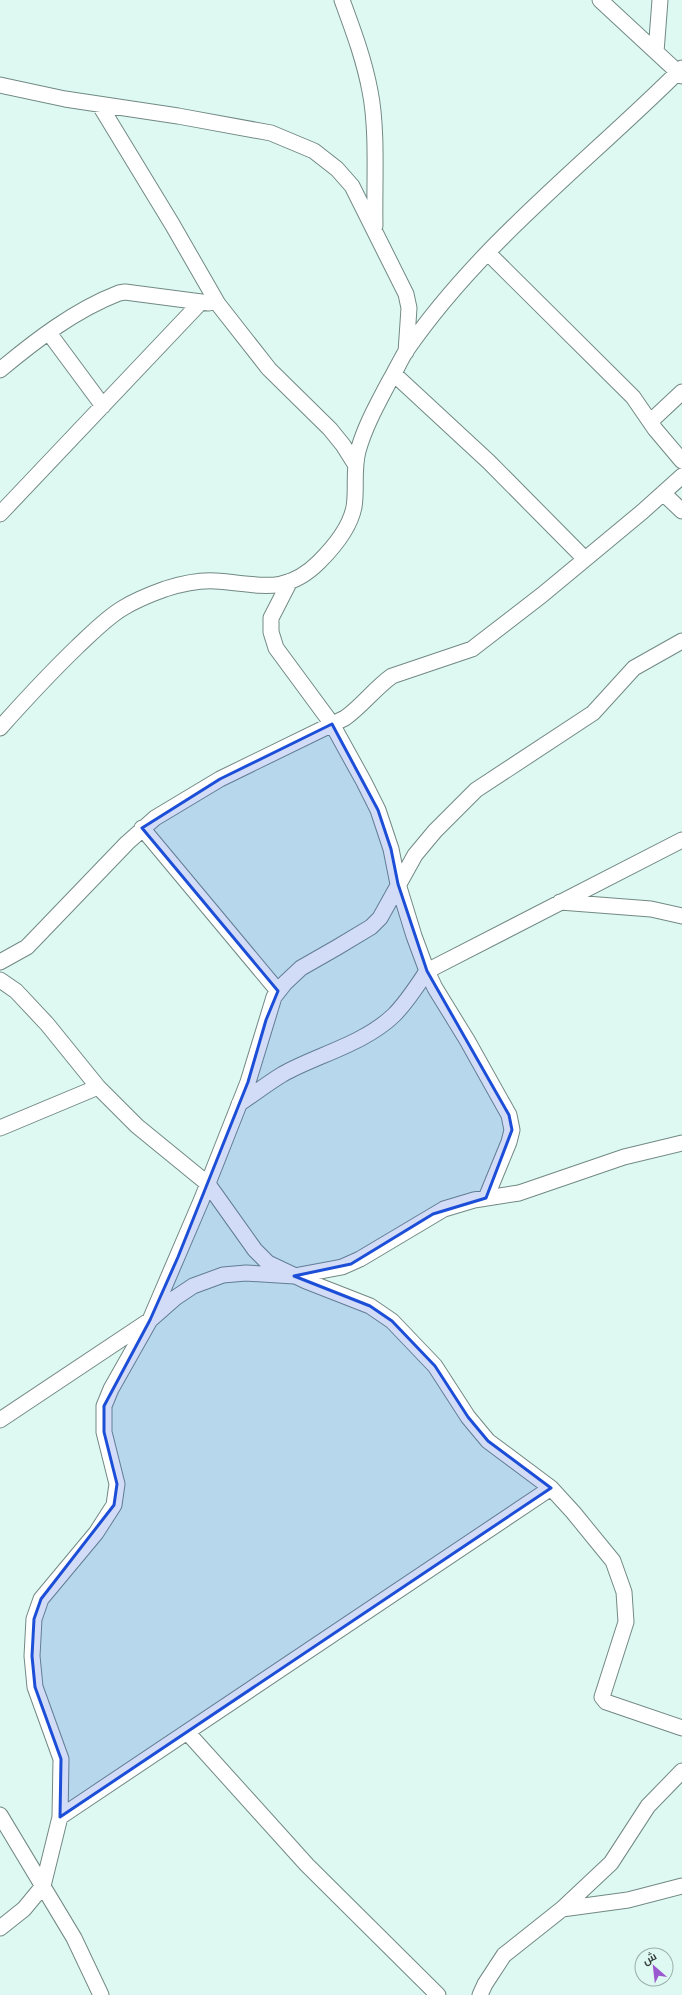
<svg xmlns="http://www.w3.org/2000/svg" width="682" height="1995" viewBox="0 0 682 1995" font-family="'Sofia Sans Condensed',Cairo,sans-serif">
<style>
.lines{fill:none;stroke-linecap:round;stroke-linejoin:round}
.street-casing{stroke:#728984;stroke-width:17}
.street{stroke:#fff;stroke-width:15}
.marked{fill:#1d4ed8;fill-opacity:0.2;stroke:#1d4ed8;stroke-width:3;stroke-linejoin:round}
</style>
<rect width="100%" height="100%" fill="#def9f2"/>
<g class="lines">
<defs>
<path id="street" d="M342,0C353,30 364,59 370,91C378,131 374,184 375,226
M600,0L682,76
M656,52L660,0
M0,85L65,99L178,116L271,133L314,151L337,169L352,186L406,294L409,308L406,352
M99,104L172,224L218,304L269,369L330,429L343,445L355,464
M488,253L633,397L655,429L682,461
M49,333L103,406
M0,370C36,340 75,310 119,293L125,292L209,303
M394,374L489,462L585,559
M651,421L682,392
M663,493L682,511
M0,514L201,302
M290,581L271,618V632L276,648L332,724L364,782L378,810L391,849L398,884L414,936L427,971L435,988L467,1040L509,1115L512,1130L509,1142L486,1198
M0,728C25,700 50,673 77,647C91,634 106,618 123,608C136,600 151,594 165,589C181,584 198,580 215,581C256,583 284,597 319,562C334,547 350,528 354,507C357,489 353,470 358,451C365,426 377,405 389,382C395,372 400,361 406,351C481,242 589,161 682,68
M142,828L278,991
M560,902L651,909L682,916
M0,962L27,947L127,843L155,818L220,779L345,718C362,706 375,688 392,676L472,649L542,595L642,512L682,476
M0,980L16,991L47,1024L98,1087L137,1126L208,1184L255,1250L268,1263L306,1281L370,1306L392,1321L435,1366L468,1417L488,1441L551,1488L573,1512L613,1561L624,1592L626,1622L602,1697L606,1702L682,1728
M239,1104C254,1094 268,1083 283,1074C317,1055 364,1044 394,1015C407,1002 417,986 427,971L682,840
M0,1128L98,1087
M0,1420L150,1320L175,1298L193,1286L223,1275L246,1273L294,1276L342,1267L360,1259L444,1209L474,1200L519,1193L624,1157L682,1143
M187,1732L307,1865L438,1995
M0,1815L74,1938L101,1995
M60,1817L551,1488
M562,1909L628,1900L682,1886
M0,1928L24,1909L43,1886L60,1817L61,1759L35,1687L32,1656L34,1619L41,1599L96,1533L114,1505L117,1484L104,1432V1406L111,1389L150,1320L201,1201L248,1082L274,997L285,983L301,968L336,948L371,927L380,918L415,855L435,831L476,790L593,713L634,668L682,641
M480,1995L485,1984L504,1955L562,1909L611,1863L648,1806L682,1771"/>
</defs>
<use href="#street" class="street-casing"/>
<use href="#street" class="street"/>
</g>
<path class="marked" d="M332,724L378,810L391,849L398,884L427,971L509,1115L512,1130L486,1198L433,1214L351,1264L294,1276L370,1306L392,1321L435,1366L468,1417L488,1441L551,1488L60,1817L61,1759L35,1687L32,1656L34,1619L41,1599L114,1505L117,1484L104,1432V1406L150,1320L178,1257L248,1082L266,1020L278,991L142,828L220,779Z"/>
<g transform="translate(654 1967) rotate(332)"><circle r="19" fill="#def9f2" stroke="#9aafaa"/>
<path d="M0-3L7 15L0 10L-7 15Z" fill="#9b59cf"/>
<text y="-6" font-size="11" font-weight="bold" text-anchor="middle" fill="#35403d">ش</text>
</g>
</svg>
